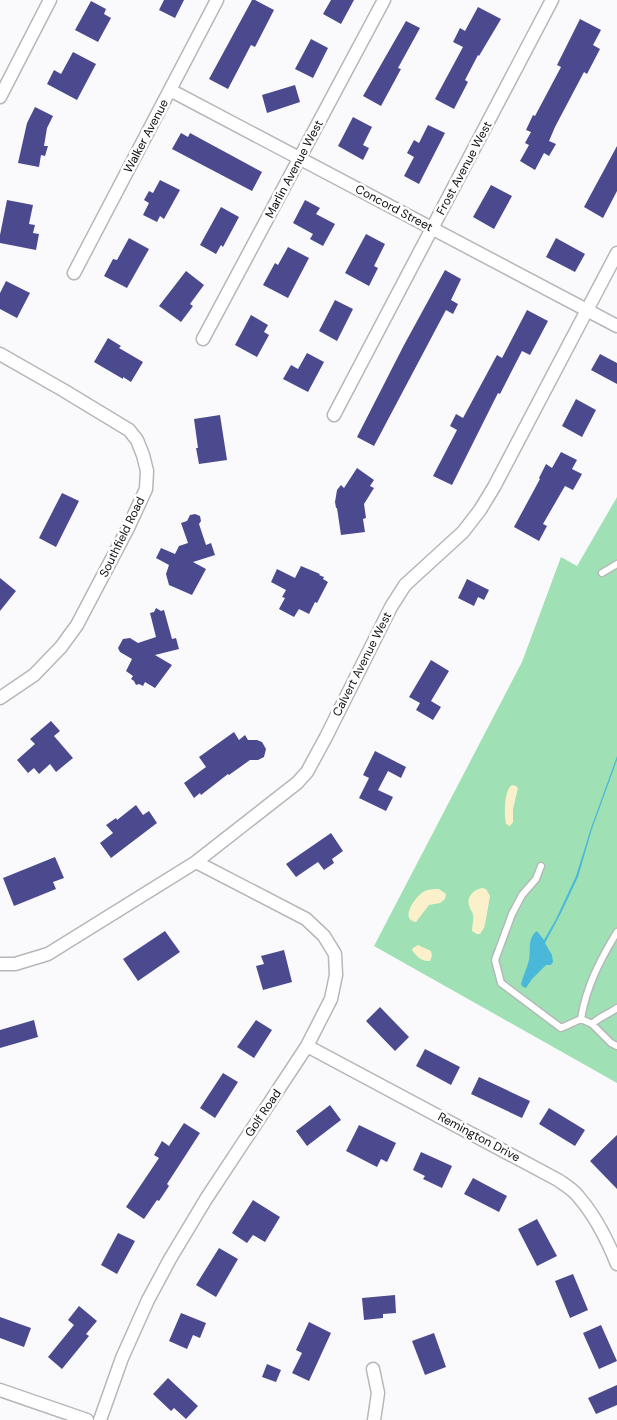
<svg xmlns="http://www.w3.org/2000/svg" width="617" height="1420" viewBox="0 0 617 1420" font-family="'DM Sans',sans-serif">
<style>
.green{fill:#9fe1b4}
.sand{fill:#faf1cb}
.water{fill:#4ab9d9}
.building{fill:#4c4a8e}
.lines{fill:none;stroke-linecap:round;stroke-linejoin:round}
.service-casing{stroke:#b6b7b9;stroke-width:9}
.minor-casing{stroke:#b6b7b9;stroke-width:15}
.service{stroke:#fff;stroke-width:6}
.minor{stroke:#fff;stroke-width:12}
.labels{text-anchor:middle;stroke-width:5;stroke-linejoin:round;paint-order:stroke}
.street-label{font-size:12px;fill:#0e0e0f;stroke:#fff}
</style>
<rect width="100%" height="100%" fill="#fafafc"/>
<path class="green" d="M617,497V1083L374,946L522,662L561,557L577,566Z"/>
<path class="sand" d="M512,785L516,786L518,788L513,809V822L510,826L506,824C504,814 504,790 512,785Z
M483,888L486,889L490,896L486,919L484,928L480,934H477L472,931C472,926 474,920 473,915C473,912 471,911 470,908C465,898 473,889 483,888Z
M439,889L446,894L445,899L440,903L429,905L416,922C399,920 415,897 423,892C428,889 434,889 439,889Z
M418,945L431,951L432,956L430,961C422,962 416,956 412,950L413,948Z"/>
<path class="water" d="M617,756V760L592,829L578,877L561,913L545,943L552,955L553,962L551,965H546L532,979L526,988L523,987L521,984C523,976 527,968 529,960C531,950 527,938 537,931L544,940L556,919L576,876L591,828Z"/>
<path class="building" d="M164,0H184L175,18L159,10Z
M252,0H255L274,10L255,47L251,45L228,89L209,79Z
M331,0H354L341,24L323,14Z
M91,1L106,9L104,14L111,18L98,42L75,30Z
M478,7L501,19L479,56L478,55L465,80L468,82L454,109L435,99L463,47L453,42L460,28L465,31Z
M580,19L601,30L593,45L600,49L587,74L584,72L555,127L549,141L556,144L549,156L544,153L535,170L520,161L529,145L525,143L531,132L526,130L533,115L535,116L561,67L557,65Z
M406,21L420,28L398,68L401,69L381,106L363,96Z
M311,39L328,48L313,78L295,69Z
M73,52L96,64L77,100L47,84L54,70L61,74Z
M295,85L300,102L267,113L262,95Z
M35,107L53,116L47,128L44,146H48L45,156L41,155L39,167L18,163L27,123Z
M353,117L372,127L363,145L369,148L363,160L338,146Z
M428,125L445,133L419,184L404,176L414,157L407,153L414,140L419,143Z
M181,133L188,137L190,133L262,172L252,191L172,149Z
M617,146V191L603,218L584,207Z
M160,180L180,190L164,219L160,216L157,222L143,215L149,203L144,200L149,191L153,193Z
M491,185L512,196L494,229L473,217Z
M7,200L33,205L29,224L35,225L33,233L39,234L36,250L0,243V235Z
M305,200L320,208L316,214L335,224L323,246L310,239L313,234L293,223Z
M221,207L239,217L223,247L221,245L216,254L200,245Z
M366,234L385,244L374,266L378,268L369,286L345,273Z
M129,238L149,249L127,288L104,276L113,259L117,260Z
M556,238L585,254L575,272L546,257Z
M288,247L309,258L288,298L263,285L275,263L278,265Z
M445,270L461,279L451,300L458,304L453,314L446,310L374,446L357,437L404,345Z
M186,271L204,285L190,304L193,306L181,322L159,306Z
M6,281L30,293L17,318L0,309V293Z
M335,300L353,309L337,341L319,331Z
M527,310L548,321L530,355L522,351L500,394L498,393L452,485L433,476L457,430L450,426L456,414L463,418L497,355L502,358Z
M251,315L268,325L264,332L269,335L257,357L235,345Z
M108,338L121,346L119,348L143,362L131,382L123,377V379L94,362Z
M307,353L324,362L308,392L283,379L291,365L298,369Z
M600,354L617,363V384L591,370Z
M576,399L596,410L582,437L562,426Z
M220,415L227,460L199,464L196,448H198L194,419Z
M561,452L577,460L572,469L582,474L573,490L565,486L543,524L547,526L539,541L514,527L540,479L539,478L546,464L552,468Z
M357,468L374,480L370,486L374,488L364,504L366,518L363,519L365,532L341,535L337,508H336L335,502L337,490L341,485L344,488Z
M62,493L79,501L56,547L39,538Z
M195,514L200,516L201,521L199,524L206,545L211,543L215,555L193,562L206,569L192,595L169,585L166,574L169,565L156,558L161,548L175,554L179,546L188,543L181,523L187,521L190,515Z
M301,566L320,574L319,575L324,577L323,579L328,582L317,603L315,602L309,614L299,609L294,617L279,609L285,598L282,597L286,590L271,582L277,569L295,578Z
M0,578L16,591L0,611Z
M467,579L489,590L484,600L478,597L474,606L458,598Z
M156,608L161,611L164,610L172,639L176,638L179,649L155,655L172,665L155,688L145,682L143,686L139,684L136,685L134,681L131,679L133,676L126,671L132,659L120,652L118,648L123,639L130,638L138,643L156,637L150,613L154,612Z
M431,660L449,671L431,701L441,707L433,720L416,710L420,703L409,697Z
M51,721L60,731L54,736L73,758L56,772L50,764L39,774L34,768L28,773L17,760L35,744L30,739Z
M234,732L239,740L245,735L248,740H257L262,742L266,749L264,757L258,760H250L229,775L228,774L201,795L200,793L194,798L184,783L206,767L199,757Z
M375,751L406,767L401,778L388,771L378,790L393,797L386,811L359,798L369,778L363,775Z
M136,805L143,815L149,811L157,823L111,858L100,843L113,833L106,825L116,818L117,820Z
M331,833L343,851L332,859L334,863L324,870L318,862L296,877L286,864Z
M55,857L64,878L53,882L56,889L14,906L3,878Z
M165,931L180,952L138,981L123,959Z
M284,950L292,982L263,990L256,966L264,964L261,956Z
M380,1007L409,1037L395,1051L366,1021Z
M34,1020L38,1037L0,1048V1030Z
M256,1020L272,1030L254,1058L237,1047Z
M425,1049L460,1067L451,1085L416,1066Z
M223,1073L238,1082L215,1118L200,1108Z
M479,1077L530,1101L522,1118L471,1094Z
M330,1105L341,1120L307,1146L296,1131Z
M549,1108L585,1130L575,1146L539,1124Z
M184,1123L200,1133L167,1184L169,1186L159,1201L157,1200L144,1219L126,1207L159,1158L154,1155L162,1141L169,1146Z
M359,1125L396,1143L387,1162L381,1159L377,1167L346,1151Z
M617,1135V1189L590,1161Z
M421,1152L452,1166L442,1188L423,1179L425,1176L413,1170Z
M473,1178L507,1196L499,1212L464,1194Z
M253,1200L280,1217L265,1242L253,1235L247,1243L232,1233Z
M537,1219L557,1256L537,1266L518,1229Z
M118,1233L135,1241L117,1274L101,1265Z
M219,1248L238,1259L216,1297L196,1285Z
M573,1274L588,1310L570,1318L555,1281Z
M395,1295L396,1313L383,1314V1318L364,1320L362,1298Z
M79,1306L97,1321L86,1334L89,1336L62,1369L48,1357L74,1325L68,1320Z
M181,1313L206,1323L200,1338L193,1335L187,1349L169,1341Z
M0,1317L31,1328L24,1347L0,1338Z
M309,1322L331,1333L309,1381L292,1373L302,1353L296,1350Z
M601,1325L617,1361L599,1369L583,1333Z
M434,1333L446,1367L425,1375L412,1341Z
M267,1364L281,1370L276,1382L262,1377Z
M168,1378L198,1406L186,1419L174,1408L171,1411L153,1394Z
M617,1385V1405L596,1414L588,1398Z"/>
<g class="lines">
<defs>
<path id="service" d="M602,573L617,564
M541,866L536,879L522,895L512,914L495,960L501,983L561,1028L581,1019L592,1024L611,1043L617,1046
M581,1019C586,987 600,960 617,932
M592,1024C599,1017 609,1014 617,1008"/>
<path id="minor" d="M170,90L617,326
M0,97L50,0
M74,273L217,0
M203,339L384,0
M0,354L63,390L129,430L137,440L143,455L147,471L146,489L128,528L77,625L61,647L34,675L0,698
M334,415L552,0
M0,964H15L48,954L196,862L297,783L307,772L326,737L391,607L405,585L463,532L480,510L494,487L617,253
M307,1046L558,1180C565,1185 572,1189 577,1195C595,1215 607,1239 617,1264
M373,1369L378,1393L374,1420
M0,1390L87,1420
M100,1420L122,1358L148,1300L170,1259L206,1199L307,1046L331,999L336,975L335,954L324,936L306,919L196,862"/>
</defs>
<use href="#service" class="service-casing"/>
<use href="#minor" class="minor-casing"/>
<use href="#service" class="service"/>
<use href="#minor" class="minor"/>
</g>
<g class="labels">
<g class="street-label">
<text transform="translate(146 136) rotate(-62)" y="4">Walker Avenue</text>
<text transform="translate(464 168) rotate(-62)" y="4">Frost Avenue West</text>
<text transform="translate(294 169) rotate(-62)" y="4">Marlin Avenue West</text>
<text transform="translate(394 208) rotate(28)" y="4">Concord Street</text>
<text transform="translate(122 537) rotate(-64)" y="4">Southfield Road</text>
<text transform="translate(362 664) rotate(-63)" y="4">Calvert Avenue West</text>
<text transform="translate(263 1113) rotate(-56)" y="4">Golf Road</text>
<text transform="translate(479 1137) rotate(28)" y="4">Remington Drive</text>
</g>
</g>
</svg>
